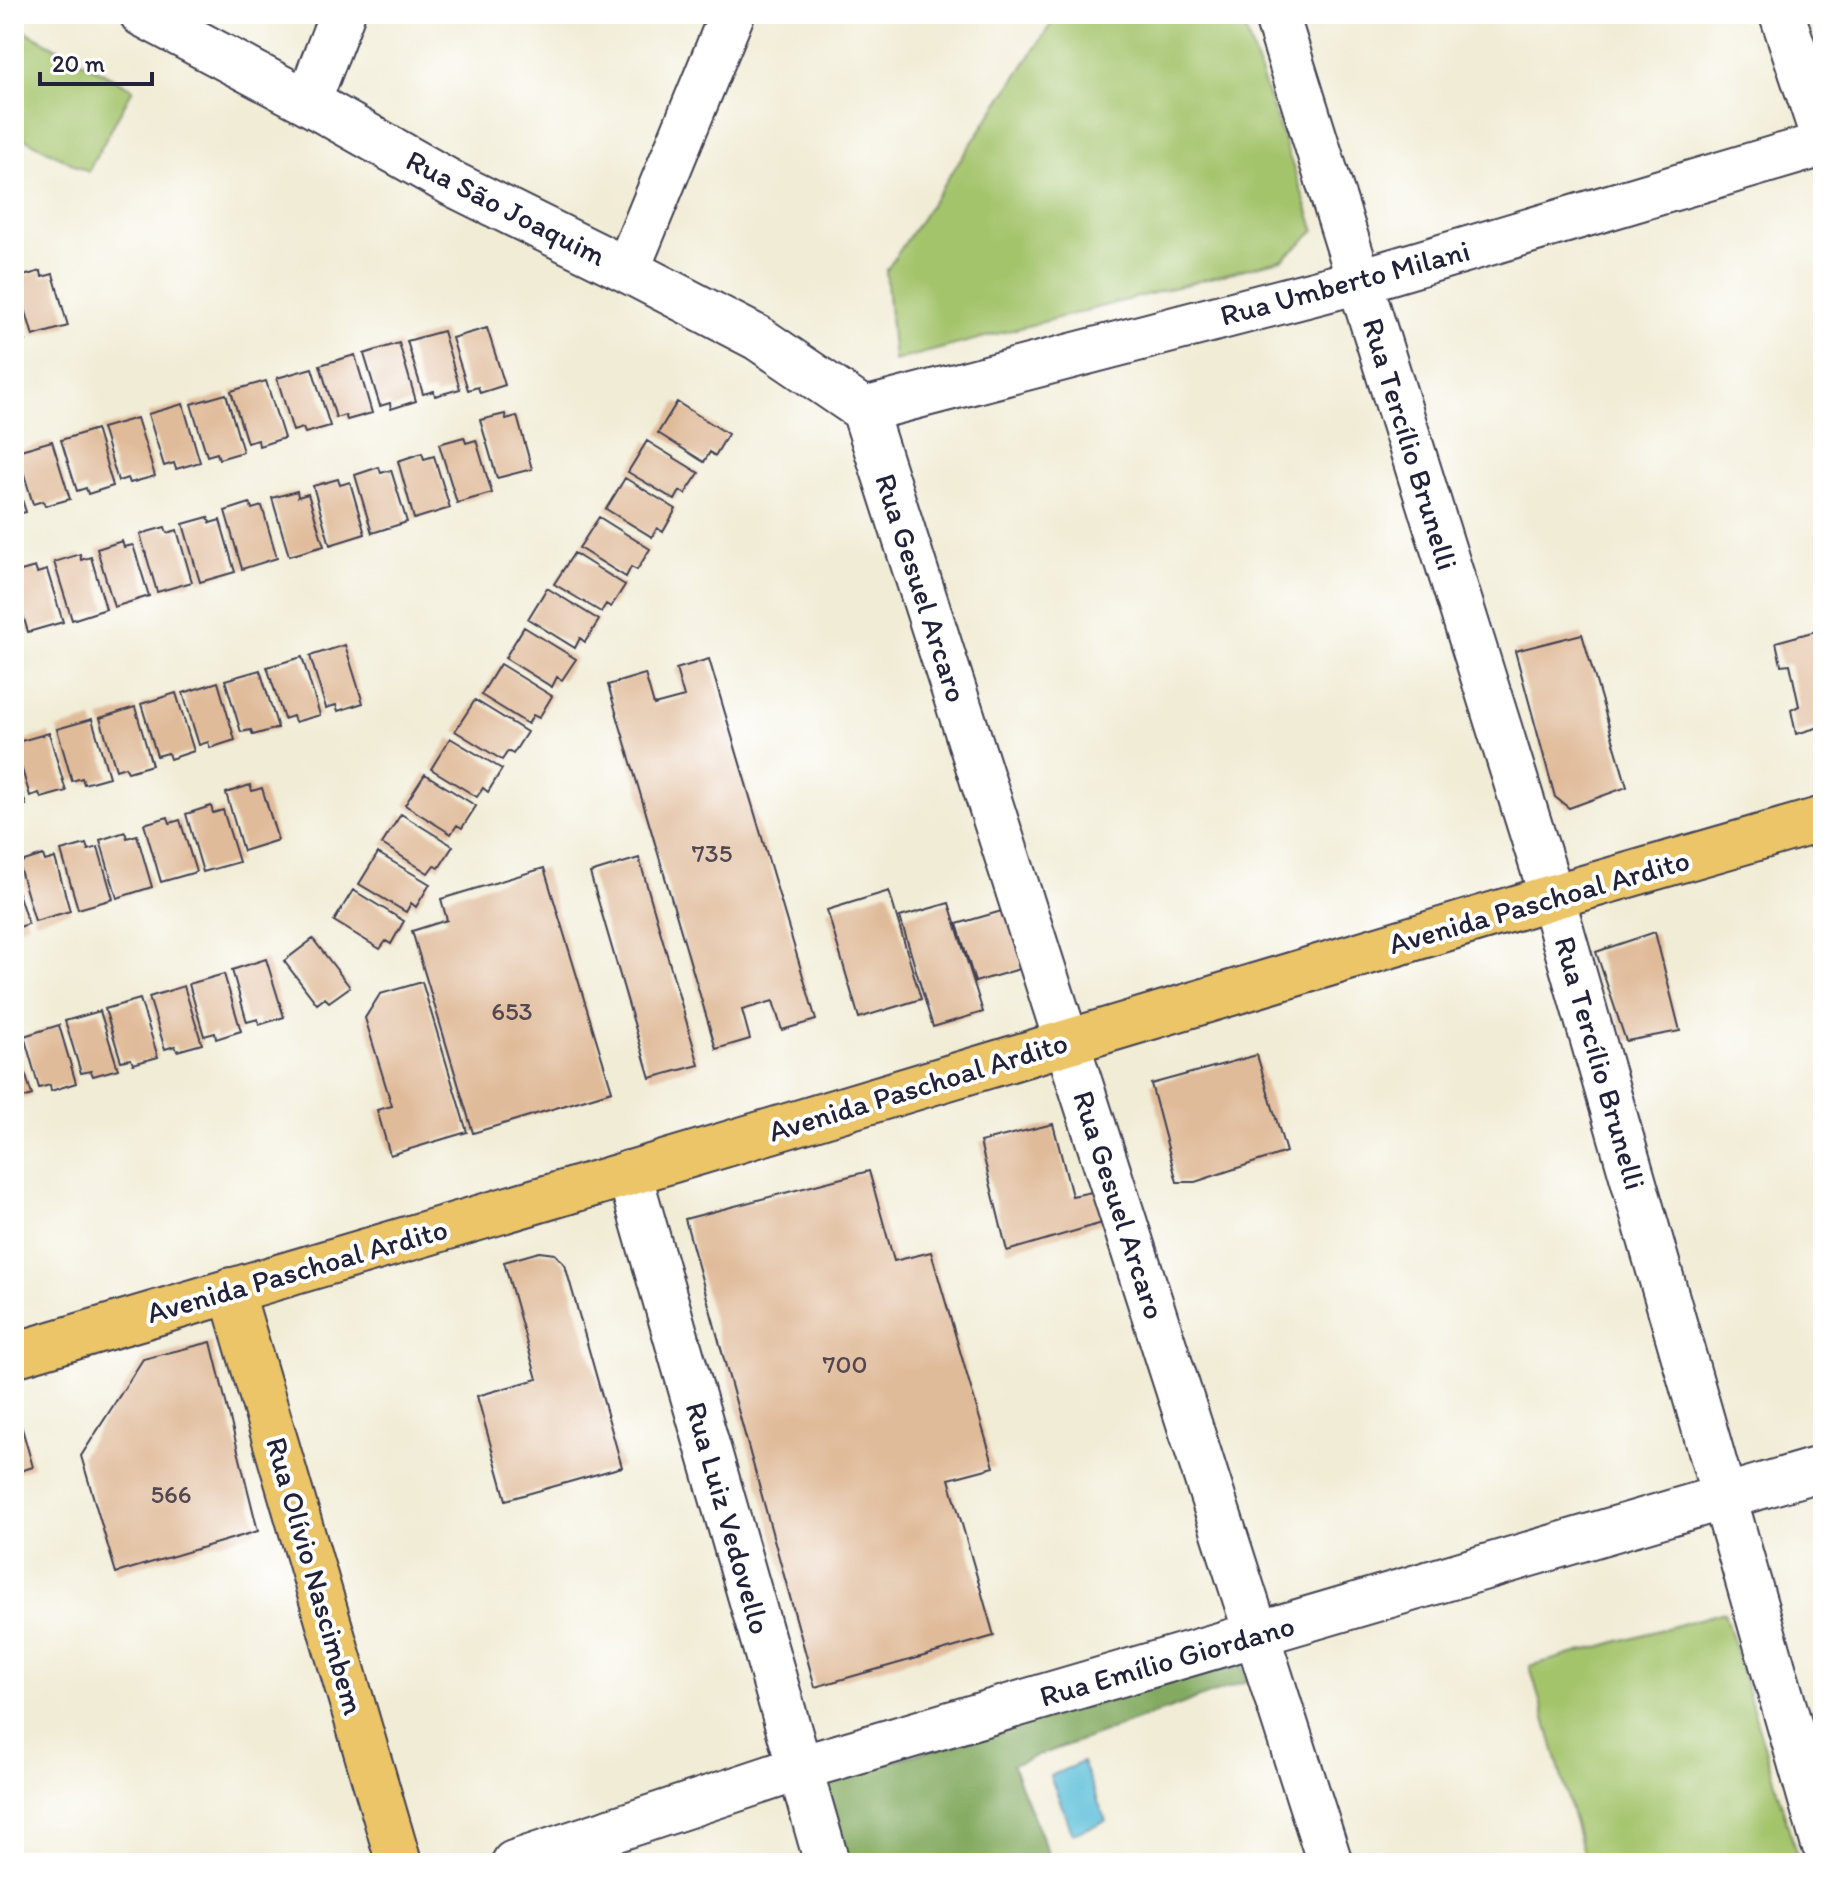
<svg xmlns="http://www.w3.org/2000/svg" width="1837" height="1877" viewBox="0 0 1837 1877" font-family="Itim,sans-serif">
<style>
.green{fill:#a4c46c;stroke:#637354;stroke-width:2}
.forest{fill:#83aa60;stroke:#52664e;stroke-width:2}
.water{fill:#59bdd8;stroke:#3e708a;stroke-width:2}
.building{fill:#e0bb9a}
.lines{fill:none;stroke-linecap:round;stroke-linejoin:round}
.minor-casing{stroke:#414052;stroke-width:48}
.major-casing{stroke:#414052;stroke-width:48}
.minor{stroke:#fff;stroke-width:44}
.major{stroke:#ecc569;stroke-width:44}
.labels{text-anchor:middle;stroke-width:8;stroke-linejoin:round;paint-order:stroke}
.number-label{font-size:26px;fill:#524853}
.street-label{font-size:30px;fill:#22223b;stroke:#fff}
</style>
<rect width="100%" height="100%" fill="#fff"/>
<filter id="ink" filterUnits="userSpaceOnUse"><feTurbulence type="fractalNoise" baseFrequency=".0125" numOctaves="2"/><feDisplacementMap in="SourceGraphic" scale="16" xChannelSelector="R" yChannelSelector="G"/><feConvolveMatrix kernelMatrix="1 2 1 2 8 2 1 2 1" color-interpolation-filters="sRGB"/></filter>
<filter id="wash" filterUnits="userSpaceOnUse"><feTurbulence type="fractalNoise" baseFrequency=".006" numOctaves="4" result="noise"/><feDisplacementMap in="SourceGraphic" scale="32" xChannelSelector="R" yChannelSelector="G"/><feGaussianBlur stdDeviation="1.8" result="paint"/><feColorMatrix in="noise" values="0 0 0 0 0 0 0 0 0 0 0 0 0 0 0 0 0 1.4 0 .05"/><feComposite in="paint" operator="in"/></filter>
<g filter="url(#wash)">
<rect width="100%" height="100%" fill="#f1ecd5"/>
<path class="green" d="M1058,14H1240L1315,231L1283,259L894,361L886,271Z
M14,25L133,89L88,172L14,133Z
M1724,1612L1799,1863H1586L1530,1666Z"/>
<path class="forest" d="M1241,1662L1247,1681L1012,1765L1052,1863H846L822,1781Z"/>
<path class="water" d="M1082,1762L1106,1821L1073,1834L1050,1776Z"/>
<g id="blocks">
<path class="building" d="M41,271L42,277L53,274L68,326L33,336L16,278Z
M14,308L25,341L14,344Z
M487,328L505,385L480,393L478,387L468,390L452,338Z
M443,331L460,389L435,396L434,391L423,394L407,341Z
M399,343L416,401L391,409L390,403L380,406L364,354Z
M355,355L372,413L347,420L345,415L336,418L320,365Z
M312,368L330,426L305,433L303,428L293,431L277,378Z
M266,381L284,438L259,446L258,440L247,443L231,391Z
M226,394L243,452L219,459L217,453L207,456L191,404Z
M677,402L728,434L715,456L710,452L704,462L658,433Z
M183,404L200,462L176,469L174,463L164,466L148,414Z
M505,414L506,419L517,416L532,469L497,478L480,420Z
M137,418L155,476L130,483L128,478L118,481L102,428Z
M96,429L113,486L88,494L86,488L77,491L61,440Z
M464,437L466,443L476,440L492,493L457,503L439,444Z
M52,441L70,499L45,506L43,501L33,504L17,451Z
M647,441L699,473L685,494L680,491L675,500L628,472Z
M422,453L424,459L434,456L450,508L414,519L398,461Z
M379,467L381,473L391,470L407,522L372,533L355,475Z
M14,475L26,512L14,515Z
M625,478L676,509L663,532L657,528L652,537L606,509Z
M338,479L340,485L350,482L365,534L330,545L313,486Z
M297,491L298,497L308,494L324,546L289,556L272,498Z
M250,503L252,509L262,506L277,558L242,569L225,511Z
M208,517L210,523L220,520L235,572L200,582L183,524Z
M599,517L650,549L637,570L631,567L626,577L579,548Z
M165,527L167,533L177,530L192,582L157,592L140,534Z
M122,541L124,547L133,545L149,596L114,607L97,549Z
M574,553L625,585L611,607L606,604L601,612L554,584Z
M80,554L81,560L91,557L106,609L72,620L54,562Z
M35,567L37,573L47,570L63,622L28,632L14,585V573Z
M547,588L599,620L585,642L580,638L575,648L528,619Z
M524,627L576,659L562,680L557,677L552,687L505,658Z
M1823,629V726L1796,734L1791,710L1799,706L1790,664L1781,665L1776,642Z
M1582,634L1627,787L1569,808L1555,797L1515,651Z
M345,645L363,703L338,711L336,705L326,708L310,656Z
M302,657L320,715L295,722L293,716L284,719L267,667Z
M709,659L816,1020L782,1030L773,1001L742,1010L750,1039L716,1049L608,685L645,674L654,705L684,697L676,669Z
M500,664L552,696L539,718L533,715L528,724L481,695Z
M260,670L278,728L253,735L251,730L241,732L225,680Z
M218,682L235,740L210,748L208,742L199,745L183,693Z
M176,693L194,751L170,759L168,753L157,756L141,704Z
M475,700L527,732L513,754L508,751L502,760L455,731Z
M135,707L152,765L128,772L125,767L116,770L100,718Z
M92,719L109,777L84,784L82,778L72,781L57,729Z
M49,733L66,791L41,798L39,793L30,796L14,743Z
M450,738L502,769L488,792L483,788L477,797L431,769Z
M14,767L26,805L14,808Z
M425,774L476,806L462,828L457,825L451,834L405,805Z
M250,785L252,791L262,788L278,840L243,851L226,793Z
M211,806L213,813L223,810L239,862L203,872L186,814Z
M401,814L453,846L439,868L434,865L428,873L382,844Z
M168,817L170,823L180,820L196,872L161,882L144,824Z
M125,832L127,838L137,835L152,887L117,898L100,840Z
M86,844L88,850L98,847L113,899L78,909L61,851Z
M378,853L430,884L416,907L411,903L406,912L359,884Z
M43,855L45,861L55,858L70,911L35,921L18,863Z
M639,858L699,1065L650,1078L590,873Z
M544,868L612,1091L473,1133L412,931L447,920L441,899Z
M14,880L28,924L14,929Z
M353,890L404,921L391,944L386,941L380,949L334,921Z
M889,891L921,999L859,1018L827,910Z
M949,903L983,1012L933,1027L900,917Z
M1005,910L1023,968L975,982L957,924Z
M1655,932L1680,1031L1626,1041L1596,952Z
M313,939L350,987L329,1002L325,998L317,1004L284,961Z
M266,959L284,1017L259,1025L258,1019L247,1022L232,970Z
M224,974L241,1031L216,1039L215,1033L204,1036L189,984Z
M422,982L467,1132L390,1155L377,1110L392,1106L365,1018L380,994Z
M184,986L202,1044L177,1051L175,1046L165,1049L149,997Z
M140,999L158,1057L133,1064L131,1059L121,1061L105,1009Z
M100,1011L118,1069L93,1076L91,1071L81,1073L65,1021Z
M59,1025L76,1083L51,1091L50,1085L39,1088L24,1036Z
M14,1038L32,1095L14,1101Z
M1257,1055L1286,1152L1195,1182H1177L1151,1084Z
M1053,1124L1072,1196L1097,1191L1109,1221L1007,1251L980,1142Z
M869,1171L894,1261L931,1252L994,1467L949,1479L994,1636L815,1687L685,1219Z
M539,1252L555,1254L565,1265L622,1467L506,1500L477,1396L537,1379L504,1262Z
M211,1342L258,1531L116,1573L81,1456L143,1359Z
M21,1425L33,1467L14,1473V1427Z"/>
</g>
</g>
<g filter="url(#ink)">
<use href="#blocks" fill-opacity="0" stroke="#414052" stroke-width="2"/>
<g class="lines">
<defs>
<path id="minor" d="M142,14L308,102L453,184L627,270L758,338L864,410
M1276,14L1552,897L1823,1842
M1782,14L1823,137
M308,102L342,14
M627,270L732,14
M864,410L1330,1863
M864,410L1360,281L1823,144
M629,1173L827,1863
M514,1863L800,1768L1823,1468"/>
<path id="major" d="M231,1290L399,1863
M14,1355L590,1185L1552,897L1823,819"/>
</defs>
<use href="#minor" class="minor-casing"/>
<use href="#major" class="major-casing"/>
<use href="#minor" class="minor"/>
<use href="#major" class="major"/>
</g>
</g>
<g class="labels">
<g class="number-label">
<text x="712" y="862">735</text>
<text x="512" y="1020">653</text>
<text x="845" y="1373">700</text>
<text x="171" y="1503">566</text>
</g>
<g class="street-label">
<text transform="translate(506 208) rotate(27)" y="10">Rua São Joaquim</text>
<text transform="translate(1345 283) rotate(-15)" y="10">Rua Umberto Milani</text>
<text transform="translate(1410 444) rotate(73)" y="10">Rua Tercílio Brunelli</text>
<text transform="translate(921 588) rotate(72)" y="10">Rua Gesuel Arcaro</text>
<text transform="translate(1539 902) rotate(-16)" y="10">Avenida Paschoal Ardito</text>
<text transform="translate(1600 1063) rotate(74)" y="10">Rua Tercílio Brunelli</text>
<text transform="translate(918 1087) rotate(-17)" y="10">Avenida Paschoal Ardito</text>
<text transform="translate(1119 1205) rotate(72)" y="10">Rua Gesuel Arcaro</text>
<text transform="translate(297 1271) rotate(-16)" y="10">Avenida Paschoal Ardito</text>
<text transform="translate(728 1518) rotate(74)" y="10">Rua Luiz Vedovello</text>
<text transform="translate(315 1576) rotate(74)" y="10">Rua Olívio Nascimbem</text>
<text transform="translate(1167 1661) rotate(-16)" y="10">Rua Emílio Giordano</text>
</g>
</g>
<rect width="1837" height="1877" fill="none" stroke="#fff" stroke-width="48"/>
<path d="M40 72v12h112v-12" fill="none" stroke="#22223b" stroke-width="4"/>
<text x="52" y="72" font-size="24" fill="#22223b" stroke="#ffffff" stroke-width="6" paint-order="stroke">20 m</text>
</svg>
